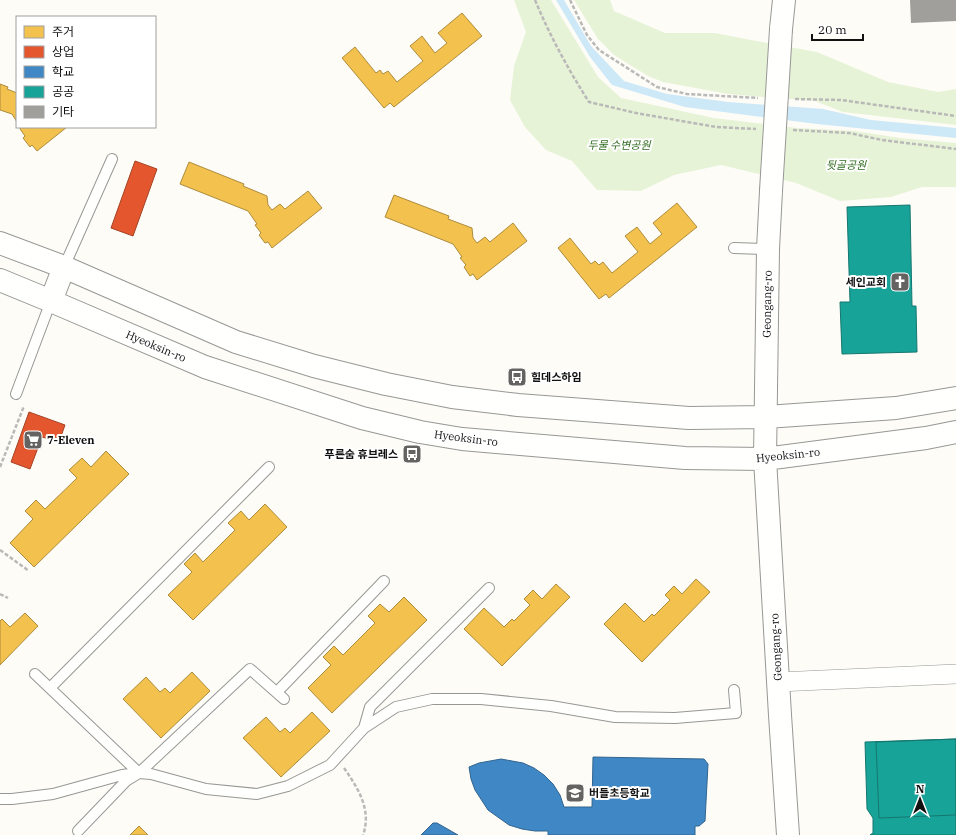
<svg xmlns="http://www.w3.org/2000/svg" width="956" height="835" viewBox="0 0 956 835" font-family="'IBM Plex Serif','Noto Sans KR',serif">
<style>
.green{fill:#e7f3d7}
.water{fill:#cde8f7}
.homes{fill:#f2c14e;stroke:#ae8c3c}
.shops{fill:#e4572e;stroke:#a54225}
.schools{fill:#3f88c5;stroke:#31648f}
.public{fill:#17a398;stroke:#157770}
.building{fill:#a19f9c}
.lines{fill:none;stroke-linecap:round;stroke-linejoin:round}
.service-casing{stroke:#979795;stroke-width:12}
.minor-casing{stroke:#979795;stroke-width:20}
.tertiary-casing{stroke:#979795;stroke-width:24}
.path{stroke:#b9b9b8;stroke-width:2.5;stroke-dasharray:4 2;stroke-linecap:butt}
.service{stroke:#fffffe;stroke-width:10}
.minor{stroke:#fffffe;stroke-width:19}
.tertiary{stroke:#fffffe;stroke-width:22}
.tertiary-bridge-casing{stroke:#979795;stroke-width:24;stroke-linecap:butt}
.tertiary-bridge{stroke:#fffffe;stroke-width:22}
.labels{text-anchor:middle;stroke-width:4;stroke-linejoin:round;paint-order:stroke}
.park-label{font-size:11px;font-style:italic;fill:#2f6b1f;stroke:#fff}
.poi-label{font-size:11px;font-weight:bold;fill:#111;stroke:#fff;text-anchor:start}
.street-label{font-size:11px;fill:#111;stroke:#fff}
</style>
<rect width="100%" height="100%" fill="#fdfcf7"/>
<path class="green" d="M514,0H551L598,77L621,98L714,118L797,128L855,131L900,138L956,143V187H922L891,197L840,201L796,183L721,165L674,175L641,191L597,190L572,161L546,150L525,127L510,100L514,66L526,32Z
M574,0H610L614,11L665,33H715L751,40L817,52L888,82L938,92L956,89V125L843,112L815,101L728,94L663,82L648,76L614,55L598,39Z"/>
<path class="water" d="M556,0H564L591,46L624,81L667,94L728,102L823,109L871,120L956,128V138L817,124L685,107L612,85L590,57Z"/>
<path class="homes" d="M462,13L482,36L394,107L390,103L384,108L342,58L355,47L376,73L380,70L383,74L388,71L397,82L423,61L410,46L422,36L435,53L447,43L438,33Z
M0,84L8,87L7,89L17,93V122L12,114L0,110Z
M21,127H67L37,151L32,145L30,147L23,138L25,136L20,129Z
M189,162L244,184L243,186L267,196L268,205L272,210L280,204L285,209L308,191L322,208L272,248L268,242L265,243L259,235L261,233L255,225L257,224L248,211L180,184Z
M394,195L449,216L448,219L472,228L473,238L477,243L485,237L490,242L513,223L527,241L477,280L473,274L470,276L464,267L466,265L460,258L462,257L453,244L385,217Z
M677,203L697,227L609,298L606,294L599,299L558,248L570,238L591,264L595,261L599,265L603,262L612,273L638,252L625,236L637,227L650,244L662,234L653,223Z
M106,451L129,474L34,567L10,543L33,519L25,511L36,500L45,509L77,478L69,470L82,458L91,467Z
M265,504L287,527L193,620L168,595L192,572L184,564L195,553L203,562L235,530L228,523L241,511L249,520Z
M696,579L710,592L642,662L604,624L625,603L644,622L652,614L654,616L670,600L665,595L674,586L682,594Z
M556,584L570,597L502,666L464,629L484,608L504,627L512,619L514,621L530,605L524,599L533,590L542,599Z
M404,597L427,620L332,713L308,688L331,665L323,657L334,646L343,655L375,623L368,616L380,604L389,612Z
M25,613L38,626L0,665V621L2,619L10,627Z
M192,672L210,691L161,738L123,699L146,677L160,692L165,688L170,693Z
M312,712L330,731L281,777L243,738L266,717L280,732L285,728L290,733Z
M139,826L148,835H130Z"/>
<path class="shops" d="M135,161L157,169L133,236L111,228Z
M29,412L65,425L59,442L42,437L30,469L11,462Z"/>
<path class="schools" d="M593,757L704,759L708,764L705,821L699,826H695V835H548V831H535L522,829L509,825L488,810L475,790L471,779L469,767L479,763L501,759L523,763L534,768L544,775L553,784L560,795L564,807H592Z
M433,823H437L458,835H421Z"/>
<path class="public" d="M910,205L912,306H916L917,352L842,354L840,302H850L847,207Z
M956,739V835H870L873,833V818L867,809L865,742Z
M956,739V815L879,818L876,742Z"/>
<path class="building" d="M910,0H956V21L911,23Z"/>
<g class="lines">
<defs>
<path id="service" d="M734,248L768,249
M64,267L112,159
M16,394L51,301
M35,674L139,773
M50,688L269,467
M277,692L384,581
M364,728L370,707L489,588
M0,799H12L53,794L122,775L139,773L151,774L206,789L257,794L288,786L330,765L364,728L396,707L432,699H481L551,706L615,717L675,718L736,713L734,690
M78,831L126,781L139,773L250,669L284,699"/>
<path id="minor" d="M778,682L956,674"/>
<path id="tertiary" d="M781,29L784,0
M771,191L768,249L765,459L780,715L788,835
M0,243L64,267L236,342L314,366L386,384L452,397L518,405L689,418L766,417L896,408L956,398
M0,280L51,301L205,367L362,418L420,432L462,439L685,458L765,459L926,438L956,432
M51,301L64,267"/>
</defs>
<use href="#service" class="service-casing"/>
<use href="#minor" class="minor-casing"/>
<use href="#tertiary" class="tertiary-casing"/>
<path class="path" d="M535,0C550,36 568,69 589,102L636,113L716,127L756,129
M570,0L587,35L599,50L657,87L687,94L758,98
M795,99L841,100L956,116
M793,130L849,133L882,140L956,149
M0,467L24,406
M0,550L29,571
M0,594L8,598
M344,768C358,788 372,810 363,835"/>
<use href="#service" class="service"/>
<use href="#minor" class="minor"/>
<use href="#tertiary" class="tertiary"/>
<defs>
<path id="tertiary-bridge" d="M771,191L781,29"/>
</defs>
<use href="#tertiary-bridge" class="tertiary-bridge-casing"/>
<use href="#tertiary-bridge" class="tertiary-bridge"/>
</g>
<defs>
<symbol id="church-square" viewBox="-11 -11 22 22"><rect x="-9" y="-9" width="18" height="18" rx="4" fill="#646362" stroke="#fff"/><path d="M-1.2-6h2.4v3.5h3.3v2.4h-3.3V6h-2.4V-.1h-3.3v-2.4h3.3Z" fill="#fff"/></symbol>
<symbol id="bus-square" viewBox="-11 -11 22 22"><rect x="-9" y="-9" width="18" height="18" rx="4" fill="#646362" stroke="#fff"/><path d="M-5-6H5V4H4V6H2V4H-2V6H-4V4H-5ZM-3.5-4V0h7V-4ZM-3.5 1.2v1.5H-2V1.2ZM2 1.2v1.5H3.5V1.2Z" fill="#fff"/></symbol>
<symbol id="supermarket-square" viewBox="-11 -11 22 22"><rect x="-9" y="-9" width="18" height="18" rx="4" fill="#646362" stroke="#fff"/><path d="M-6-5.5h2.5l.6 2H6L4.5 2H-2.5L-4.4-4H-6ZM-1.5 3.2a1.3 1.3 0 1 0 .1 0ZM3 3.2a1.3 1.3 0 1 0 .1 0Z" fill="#fff"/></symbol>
<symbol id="school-square" viewBox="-11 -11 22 22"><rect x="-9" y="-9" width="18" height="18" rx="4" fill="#646362" stroke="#fff"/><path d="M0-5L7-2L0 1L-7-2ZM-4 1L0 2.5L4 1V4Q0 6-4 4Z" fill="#fff"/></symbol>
</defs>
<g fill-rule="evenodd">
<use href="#church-square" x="889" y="271" width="22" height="22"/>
<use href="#bus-square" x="506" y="366" width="22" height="22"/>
<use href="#supermarket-square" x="22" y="429" width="22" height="22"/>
<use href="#bus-square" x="401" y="443" width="22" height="22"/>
<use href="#school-square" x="564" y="782" width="22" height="22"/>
</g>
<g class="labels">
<g class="park-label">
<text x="619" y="149">두물 수변공원</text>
<text x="846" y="169">뒷골공원</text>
</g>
<g class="poi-label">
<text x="886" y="286" text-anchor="end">세인교회</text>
<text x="531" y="381">힐데스하임</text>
<text x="47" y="444">7-Eleven</text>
<text x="398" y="458" text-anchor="end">푸른숨 휴브레스</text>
<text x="589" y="797">버들초등학교</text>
</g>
<g class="street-label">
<text transform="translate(767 304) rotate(-89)" y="4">Geongang-ro</text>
<text transform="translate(156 346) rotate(23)" y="4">Hyeoksin-ro</text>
<text transform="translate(466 438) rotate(7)" y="4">Hyeoksin-ro</text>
<text transform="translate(788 455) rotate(-6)" y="4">Hyeoksin-ro</text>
<text transform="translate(776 647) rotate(-93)" y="4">Geongang-ro</text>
</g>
</g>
<rect x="16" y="16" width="140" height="112" fill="#ffffff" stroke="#a0a0a0"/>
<rect x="24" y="26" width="20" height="12" fill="#f2c14e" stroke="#a0a0a0"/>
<text x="52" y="36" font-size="12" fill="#111111">주거</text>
<rect x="24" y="46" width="20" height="12" fill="#e4572e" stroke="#a0a0a0"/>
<text x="52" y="56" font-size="12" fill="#111111">상업</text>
<rect x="24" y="66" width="20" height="12" fill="#3f88c5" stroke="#a0a0a0"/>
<text x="52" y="76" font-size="12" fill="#111111">학교</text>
<rect x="24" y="86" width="20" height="12" fill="#17a398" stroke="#a0a0a0"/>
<text x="52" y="96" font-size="12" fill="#111111">공공</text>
<rect x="24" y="106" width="20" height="12" fill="#a19f9c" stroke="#a0a0a0"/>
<text x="52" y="116" font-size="12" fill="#111111">기타</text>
<g transform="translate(920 799)" stroke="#ffffff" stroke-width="3" paint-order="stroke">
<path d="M0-3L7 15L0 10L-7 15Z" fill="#111111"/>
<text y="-6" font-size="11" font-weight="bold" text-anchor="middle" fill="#111111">N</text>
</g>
<path d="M812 34v6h51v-6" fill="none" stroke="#111111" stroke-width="2"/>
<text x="818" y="34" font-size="12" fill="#111111" stroke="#ffffff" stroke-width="3" paint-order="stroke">20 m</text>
</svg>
